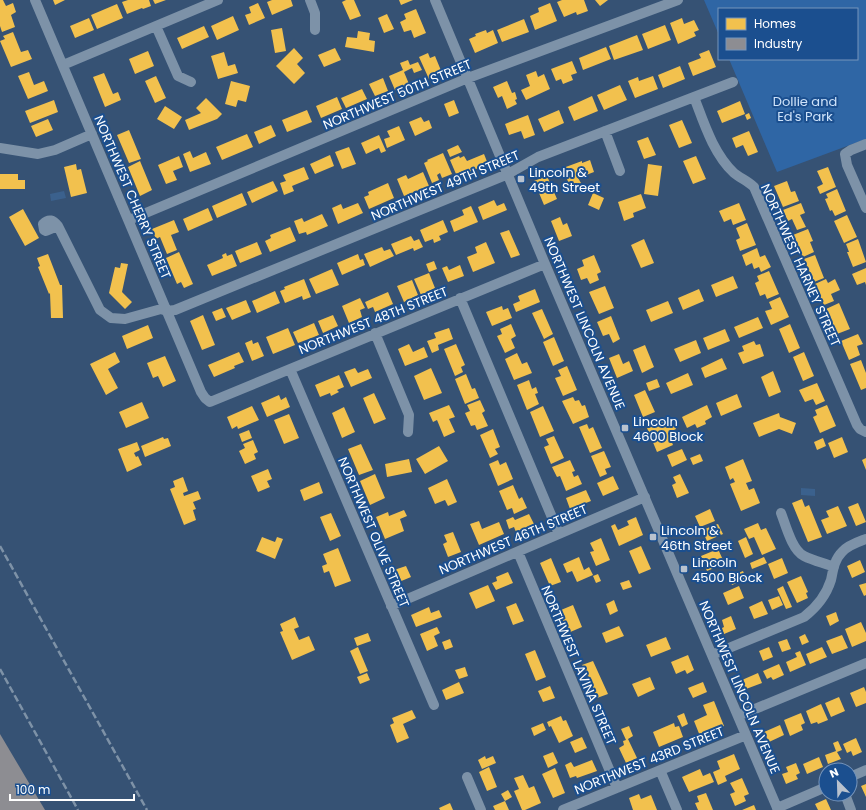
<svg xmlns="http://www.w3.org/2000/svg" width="866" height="810" viewBox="0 0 866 810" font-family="Poppins,sans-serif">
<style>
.green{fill:#2f66a5}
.water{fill:#3b618d}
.homes{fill:#f2c14e}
.industry{fill:#8d8d92}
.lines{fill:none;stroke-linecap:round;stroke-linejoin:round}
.minor{stroke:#7d92a8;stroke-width:10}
.rail{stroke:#7e92a7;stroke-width:2.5;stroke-dasharray:7 3;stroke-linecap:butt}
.poi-dot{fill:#b9c2ce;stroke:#1b4f8f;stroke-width:1.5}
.labels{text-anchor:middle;stroke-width:4;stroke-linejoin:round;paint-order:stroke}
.street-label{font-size:13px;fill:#fff;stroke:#1b4f8f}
.park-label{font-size:13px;fill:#cfe3fa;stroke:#1b4f8f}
.poi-label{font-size:13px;fill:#fff;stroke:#1b4f8f;text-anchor:start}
</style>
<rect width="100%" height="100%" fill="#365274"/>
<path class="green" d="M704,0H866V139L777,172L729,59H857V9H719V35Z"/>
<path class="water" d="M64,191L66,198L51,201L50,194Z
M801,488L815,489V496L801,495Z"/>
<path class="homes" d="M0,0H3L6,6L13,3L16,12L11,15L15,27L2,32L0,26Z
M53,0H65L55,5Z
M128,0H149L151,6L143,9L142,8L127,14L122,2Z
M153,0H166L155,4Z
M272,0H291L293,6L272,15L267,2Z
M346,0H354L361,16L350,20L342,2Z
M399,0H413L401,5Z
M562,0H584L588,11L577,15L576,12L564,17L557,2Z
M595,0H608L600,6Z
M258,3L265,18L249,25L245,15L251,13L249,7Z
M550,3L557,21L535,30L530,16L539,12L538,8Z
M117,4L123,18L97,29L91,15Z
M416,9L426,33L414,38L411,30L404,32L400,22L406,19L404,14Z
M387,14L394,29L384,33L378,18Z
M233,16L239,30L217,40L211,26Z
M89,18L94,30L75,38L70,26Z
M682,18L684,24L694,20L699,30L694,32L696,36L678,44L670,23Z
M524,19L529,32L502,42L497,30Z
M665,25L671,40L648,49L642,34Z
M204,26L209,37L182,49L177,38Z
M282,28L286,51L275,53L271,30Z
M486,30L487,33L493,30L498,43L475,53L469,39L476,36L475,34Z
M358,31L370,33L369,40L375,41L374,52L345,47L347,37L357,38Z
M13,32L21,52L28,50L32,59L11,67L0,41L5,39L3,36Z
M637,35L643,50L614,60L609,46Z
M606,47L611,59L583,70L579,58Z
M294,48L303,58L297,64L305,73L294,84L276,66Z
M335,48L341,60L324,67L318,55Z
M709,50L716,67L693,76L688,63L701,58L699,54Z
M148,51L154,66L135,74L129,59Z
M224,52L228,66L235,64L238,73L218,79L211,56Z
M428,53L430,58L435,56L442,73L429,79L419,57Z
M408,60L410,65L418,62L422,70L414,73L412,68L404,72L409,84L395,90L389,76L403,70L400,63Z
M572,61L577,73L571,75L573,80L563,84L561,79L556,81L551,69Z
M680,66L685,79L663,88L658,75Z
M536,71L538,77L544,74L550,89L526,100L521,90L530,86L526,75Z
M29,72L34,85L44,81L48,91L28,99L18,76Z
M104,73L113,94L118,92L121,100L105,107L93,77Z
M156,76L166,98L155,103L145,81Z
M653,76L658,89L635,98L628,81L638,77L639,81Z
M383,78L388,91L375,96L369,84Z
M231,81L250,86L246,102L238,100L236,107L225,104Z
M507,81L512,93L515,92L517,99L515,100L517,104L507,109L502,96L498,98L493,87Z
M620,85L627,100L604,110L597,95Z
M362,89L367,99L346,108L341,98Z
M592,96L598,111L574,121L568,107Z
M337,97L342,109L321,118L316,106Z
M206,98L222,114L217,119L189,130L185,120L201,113L196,108Z
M54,100L58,112L30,123L25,111Z
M454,100L459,113L449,117L444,104Z
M740,101L745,114L722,123L717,111Z
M165,106L182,117L174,129L157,119Z
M307,110L312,122L287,132L282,120Z
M559,110L564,123L544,132L538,119Z
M749,113L751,118L747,120L745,115Z
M528,115L535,135L524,139L521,131L509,135L505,124Z
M421,117L424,122L429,120L432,128L415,136L409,122Z
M48,119L53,130L36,137L31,126Z
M682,120L692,143L679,148L669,125Z
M271,125L276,136L259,144L254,132Z
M399,126L405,140L387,148L384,139L390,137L387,131Z
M129,130L141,159L129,163L117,135Z
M749,131L758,152L748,156L743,145L736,148L732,138Z
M247,134L253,147L222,160L216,147Z
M379,135L386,151L381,153L379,148L366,154L361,143Z
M648,137L656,155L644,159L637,141Z
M458,145L462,152L450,157L447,150Z
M349,147L356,164L342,169L335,152Z
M190,151L193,158L206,152L211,164L190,172L183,154Z
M443,153L452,174L442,178L440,173L437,175L439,180L432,183L424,163L428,161L427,160Z
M484,154L488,164L464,174L463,171L456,174L450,160L459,156L460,158L464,156L467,161Z
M330,155L334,166L315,174L310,164Z
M179,156L183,167L173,171L177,180L166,184L158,165Z
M696,156L706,179L693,184L683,161Z
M590,160L594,172L578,178L581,183L570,187L563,168L582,161V163Z
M140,161L152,190L140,196L128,167Z
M76,164L77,170L81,169L87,193L71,197L64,167Z
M648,164L662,166L658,196L644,194Z
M304,167L309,179L292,186L294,191L284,195L280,183L286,181L283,175Z
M828,167L836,187L820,194L817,187L823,184L817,171Z
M423,172L429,186L404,196L397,179L406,175L408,179Z
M0,174H18V180H25V189H0Z
M547,176L557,199L544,205L534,181Z
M273,181L278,191L252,203L247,192Z
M787,181L791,192L795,191L799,201L783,207L774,186Z
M388,183L394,198L369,209L364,197L369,195L368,192Z
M837,189L846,211L835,216L832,210L830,211L825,199L828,198L826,194Z
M242,193L247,205L217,218L212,206Z
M593,193L604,198L599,210L588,205Z
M641,194L646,208L633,213L634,217L624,221L618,202Z
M494,200L497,206L504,203L507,210L483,220L478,207Z
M358,203L363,213L338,224L332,208L341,204L343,209Z
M739,203L746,220L733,225L731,219L724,222L719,211Z
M801,203L805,213L800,215L806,227L797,230L792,219L788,221L783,210Z
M471,206L478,222L454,232L450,221L464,215L462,210Z
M208,208L213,220L188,231L183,219Z
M23,209L39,238L25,246L9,217Z
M322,214L328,226L307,235L306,232L299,234L294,221L302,218L304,222Z
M847,215L857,237L844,243L834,221Z
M560,217L563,225L567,223L572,236L559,241L551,221Z
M174,220L179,232L171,235L177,250L167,254L160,237L156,239L152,229Z
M443,220L448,232L439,236L441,240L434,243L433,239L425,242L420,230Z
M747,223L756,245L740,251L736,240L740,238L736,228Z
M290,227L296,241L270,252L265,241L271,238L270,235Z
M808,229L813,241L810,242L814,252L803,257L793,235Z
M509,230L520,255L511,258L500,233Z
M411,236L414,241L419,239L423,247L414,251L413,248L396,255L391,244Z
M644,239L654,263L641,268L631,245Z
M858,239L866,262L853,267L847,252H849L846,244Z
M257,242L262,254L240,263L235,251Z
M486,242L495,263L473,272L467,257L477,253L475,247Z
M382,247L384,251L390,249L394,256L370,267L364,254Z
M757,248L760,257L765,255L771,267L761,272L759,267L754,269L752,263L746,266L742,255Z
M179,252L193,284L184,288L181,282L177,284L166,258Z
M226,253L227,256L232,254L237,266L212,276L207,265L223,258L222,255Z
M48,254L60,285H62L63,318H51L50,293L49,294L38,267L40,266L37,258Z
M358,254L360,260L363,259L365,265L342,275L337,263Z
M594,255L601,272L597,274L599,280L590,284L587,278L581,280L577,269L584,266L582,260Z
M815,255L824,278L814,282L804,259Z
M434,261L437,269L429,272L426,264Z
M121,263L128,264L122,292L132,302L125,309L109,293L115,267L120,268Z
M460,265L464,276L448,282L442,268L447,266L449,270Z
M866,268V285L865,282L857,285L852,274Z
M332,269L339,285L316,294L309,279Z
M769,271L779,294L767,299L765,294L760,296L755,283L759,281L757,276Z
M429,273L435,288L421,295L414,279Z
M733,276L738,288L716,297L711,285Z
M304,279L311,297L303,300L302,296L285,303L280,291L285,289L284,287Z
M826,279L828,283L835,279L840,290L831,294L834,301L824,305L815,284Z
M412,280L418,295L404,302L397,286Z
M605,286L614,308L599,314L589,292Z
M535,289L540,302L516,312L513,304L520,301L518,296Z
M699,289L704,301L683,310L678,298Z
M275,291L280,303L257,313L252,301Z
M388,292L393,304L375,312L373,307L368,309L365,302Z
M780,297L789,317L771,325L765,311L772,309L769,302Z
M360,298L365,308L360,310L362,317L349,323L342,306Z
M246,300L251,312L232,320L226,308Z
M668,301L673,313L651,322L646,310Z
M839,303L850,329L837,334L826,309Z
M502,306L503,310L508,308L512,318L492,326L486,312Z
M222,308L226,317L216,321L212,312Z
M542,309L553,334L544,339L532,313Z
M203,315L215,345L202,350L190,321Z
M333,315L338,326L323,333L318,321Z
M611,316L620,339L613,343L609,334L603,336L597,322Z
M758,317L763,328L739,338L734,327Z
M314,323L319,335L298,343L293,332Z
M511,324L516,336L511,339L515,348L505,353L497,336L502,334L500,329Z
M790,324L800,348L789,353L779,329Z
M148,325L153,338L127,349L122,336Z
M288,328L295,345L273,354L266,337Z
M449,328L453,339L438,345L439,350L432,353L427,341L436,338L434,333Z
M725,329L730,341L708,350L703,338Z
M858,334L863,344L857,346L860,355L849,360L841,341Z
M554,337L564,361L553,366L543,342Z
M252,340L253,344L258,342L264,356L252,361L245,343Z
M696,340L701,353L680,362L674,349Z
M754,341L756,345L760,344L764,356L743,364L738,353L744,351L742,346Z
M409,344L413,352L424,347L428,357L405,366L398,349Z
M456,344L465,365L461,367L463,372L455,376L444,349Z
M645,345L654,367L642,373L633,350Z
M115,352L120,362L108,369L118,388L106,395L90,364Z
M239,352L244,362L234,366L235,368L214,377L208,365Z
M804,352L814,376L803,381L793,357Z
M517,353L522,364L527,362L532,373L514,380L505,359Z
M619,354L623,364L629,361L633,371L617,378L609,358Z
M165,356L176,381L163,387L158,376L153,378L147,363Z
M722,358L727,369L705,378L701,368Z
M861,360L866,373V388L861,390L850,364Z
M567,366L577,390L563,396L555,378L561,376L558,370Z
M355,368L358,373L368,369L372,378L351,387L344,372Z
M431,368L442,393L424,400L414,376Z
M773,371L781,392L769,397L761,377Z
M688,373L693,385L671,394L666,383Z
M466,374L472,389L475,388L479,398L465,404L455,379Z
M339,375L344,387L337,390L339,392L331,396L330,393L320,397L315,385Z
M657,379L660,387L649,391L646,383Z
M529,380L532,389L536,387L538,393L535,394L539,404L527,410L517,385Z
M817,383L825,401L816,405L813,399L805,402L799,390Z
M645,390L655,412L643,417L634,395Z
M374,393L386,419L374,424L363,398Z
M737,394L742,407L721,416L716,403Z
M279,395L281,400L286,397L290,407L267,417L261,403Z
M573,397L575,401L579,400L582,406L585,405L589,417L573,424L562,401Z
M480,400L485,411L482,413L488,426L477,430L475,425L471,426L465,413L470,411L467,405Z
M142,402L149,418L126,428L119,412Z
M449,405L455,417L449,419L455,432L444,437L437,420L433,422L429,413Z
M707,405L712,417L705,421L706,424L697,428L695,424L687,428L682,417Z
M827,405L836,426L820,433L813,417L817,415L815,410Z
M252,406L259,420L238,429L237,426L232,429L227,417Z
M543,406L554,431L540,437L530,412Z
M344,407L355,432L342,438L332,413Z
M779,413L780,417L796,423L792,434L779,429L759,437L753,423Z
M289,414L299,438L284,444L274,420Z
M672,420L676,429L668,433L673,445L657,452L647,428L662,421L663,423Z
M587,424L589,429L593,427L602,448L590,453L579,427Z
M493,429L500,447L495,449L498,454L490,458L480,435Z
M249,430L252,438L242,442L239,434Z
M554,436L564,458L551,464L544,447L549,445L546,439Z
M163,437L164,439L168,438L171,446L145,457L141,446Z
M842,437L848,452L834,458L828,443Z
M823,438L826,446L817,450L814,442Z
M253,440L258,452L254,454L256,459L245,464L239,451L245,448L243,444Z
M137,442L140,450L134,453L136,457L138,456L142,465L127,472L118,449Z
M361,444L373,470L359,475L348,449Z
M439,446L448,461L425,474L416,459Z
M682,449L687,460L672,467L667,455Z
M604,451L611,467L605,469L607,474L600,477L591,456Z
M700,454L703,461L693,465L690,458Z
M866,458V470L862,460Z
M409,459L412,472L387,477L385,464Z
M743,459L752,481L746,483L749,490L754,488L760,503L741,511L730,484L735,482L733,478L730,480L725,467Z
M498,460L500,465L506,462L513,479L498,486L489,464Z
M570,460L575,471L572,472L574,477L578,475L582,484L566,491L560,476L557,477L552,467Z
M268,469L272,479L267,481L270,487L258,492L251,476Z
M375,474L385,498L370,505L360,481Z
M680,474L689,493L677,498L672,485L676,483L673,477Z
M613,476L619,489L603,496L597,483Z
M183,477L188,491L183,493L184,496L198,491L201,499L193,502L196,509L193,510L196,520L184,525L170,489L175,487L173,481Z
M447,479L457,502L448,506L445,500L435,504L428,488Z
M319,482L323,493L304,501L300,490Z
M513,485L519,499L522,497L527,508L514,514L512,508L507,510L499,491Z
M586,490L591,501L570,509L566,498Z
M802,499L805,507L809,505L822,537L808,542L792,503Z
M858,503L866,522L856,526L848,507Z
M838,506L847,526L827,534L821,520L829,517L826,511Z
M710,509L715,521L700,527L695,516Z
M404,510L407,516L400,519L404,531L385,539L376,517L388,512L389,516Z
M331,513L341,536L330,541L320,517Z
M529,514L534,524L516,532L514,527L509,529L506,520L513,517L515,520Z
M636,517L643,535L619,546L611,526L615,524L618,530L629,525L627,521Z
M479,521L482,529L499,522L504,534L479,545L470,524Z
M758,523L761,530L766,528L776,549L762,555L754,537L749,539L744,529Z
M718,524L723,534L707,541L702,530Z
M453,532L461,552L448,557L443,544L447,542L444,535Z
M262,537L275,542L277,537L283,539L275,559L256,551Z
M746,537L753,554L745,558L738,541Z
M601,538L610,560L596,566L590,552L594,551L590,543Z
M641,546L651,569L639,574L629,551Z
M338,548L351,581L335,587L329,571L324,573L322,566L327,564L323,554Z
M718,549L723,560L717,562L719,566L707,571L701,556Z
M579,557L584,570L589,567L593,575L577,582L572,571L567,573L563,564Z
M764,557L767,563L752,569L750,563Z
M551,558L561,582L550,586L540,563Z
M782,558L788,573L774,579L768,564Z
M860,560L865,572L852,578L847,566Z
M406,566L411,577L399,582L394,570Z
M743,571L746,579L732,585L729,577Z
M508,572L513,583L496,590L492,583L497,581L496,577Z
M598,574L601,581L596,583L593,576Z
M801,576L808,592L806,593L808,598L797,603L787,582Z
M629,580L632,587L623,590L620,583Z
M866,583V595L864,596L859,585Z
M488,585L495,601L476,609L469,593Z
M739,586L744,598L728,605L723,593Z
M783,586L792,607L786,609L777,589Z
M779,596L783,605L772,610L768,600Z
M614,600L618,611L610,615L606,604Z
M762,601L768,614L754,619L749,607Z
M516,603L524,621L513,625L506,607Z
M573,605L582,627L568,633L561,615H563L561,610Z
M429,607L431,613L439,610L442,617L416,627L411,615Z
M836,612L839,621L830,626L826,616Z
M731,616L736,629L724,634L722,628L724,627L722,620Z
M295,617L299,627L294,629L299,640L309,636L315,650L292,660L280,632L283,631L280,624Z
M861,622L866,633V641L852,647L845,629Z
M619,626L624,636L606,643L602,633Z
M437,627L440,633L434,636L438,646L427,651L420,634Z
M368,633L371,641L357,646L354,638Z
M805,634L809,642L802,645L799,637Z
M842,635L848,648L832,654L826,641Z
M666,637L671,649L651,657L646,645Z
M450,639L453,647L445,650L442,642Z
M787,639L791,649L782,652L778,642Z
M358,647L368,671L360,674L350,651Z
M769,647L773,657L763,661L759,651Z
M822,647L827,657L810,664L806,654Z
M535,650L546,677L536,681L525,654Z
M800,651L806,665L790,672L786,662L797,657L795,653Z
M688,655L694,670L687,674L685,670L676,674L671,662Z
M593,661L608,694L597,698L588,675L587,676L582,665Z
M779,664L784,675L773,680L771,677L767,679L763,671Z
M465,667L468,676L459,679L455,670Z
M367,673L370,680L360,684L357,677Z
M758,673L762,683L746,689L742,680Z
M650,677L655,689L638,697L632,684Z
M459,682L464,693L446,700L442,690Z
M703,682L707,692L693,698L688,688Z
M550,686L555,698L543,702L538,691Z
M864,687L866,692V703L856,707L850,693Z
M839,697L845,711L831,717L825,703Z
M714,701L724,726L700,736L694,721L707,715L703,705Z
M821,704L828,720L818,724L817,722L811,724L806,711Z
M412,710L416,718L403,724L409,738L397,743L390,725L394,723L392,718Z
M684,713L688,724L682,727L677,716Z
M801,713L805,723L801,725L803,730L790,736L784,720Z
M561,716L563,721L566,720L573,736L559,743L551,726L549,727L547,722Z
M543,723L546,730L534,736L531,728Z
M674,723L675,727L679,726L683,737L659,747L653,732Z
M780,725L784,735L769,742L764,732Z
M629,726L633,736L628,739L637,758L626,763L619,748L624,745L623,741L626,740L621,729Z
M582,737L587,748L575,753L570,742Z
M856,738L862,752L853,756L851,751L847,753L843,744Z
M838,741L842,750L837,752L841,759L828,764L825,755L836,751L833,743Z
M553,752L558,763L548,768L543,756Z
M734,754L740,769L725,776L727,781L718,785L713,772L720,769L717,761Z
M485,756L486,759L493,756L496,763L482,769L478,760Z
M819,757L823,767L807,774L803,764Z
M592,760L597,771L577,778L576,776L570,778L565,765L571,762L574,767Z
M796,763L800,773L796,775L798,779L786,784L782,774L788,772L786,767Z
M489,767L497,787L487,791L479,772Z
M555,768L565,793L553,798L542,774Z
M700,769L703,776L710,773L714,782L689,792L682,777Z
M523,775L529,788L534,786L541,803L525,810H522L514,791L519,789L514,778Z
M742,778L749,794L744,796L746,801L735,806L730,794L735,792L730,783Z
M866,784V797L861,786Z
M508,790L512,797L505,801L501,794Z
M706,793L713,810H698L695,803L699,802L697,796Z
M639,794L641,799L651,795L657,810H633L629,798Z
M826,799L831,810H818L815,804Z
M505,801L509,810H495L493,806Z
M450,803L453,810H440L439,808Z
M754,805L756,810H742Z"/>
<path class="industry" d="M0,734L45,810H0Z"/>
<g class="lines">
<path class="minor" d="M35,0L201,392L205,398L210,402L545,264
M310,0L315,13V30
M435,0L545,264L778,810
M156,26L178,76L191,82
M63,65L218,0
M694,97C704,123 713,153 734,173C740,178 748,181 754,187L857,425L860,429L866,432
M605,131L620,171
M866,144L851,150L845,154L847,165L866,208
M0,148L38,154L55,150L92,134
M129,220L468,78L678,0
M58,226L46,231L44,230L43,224C49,218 53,220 58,226L100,310L111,318L125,319L161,309L167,311L175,310L508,174L538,157L733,82
M460,298L559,534
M375,333L409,415L408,432
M290,369L434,705
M781,513C786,526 792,550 804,556C814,561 824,563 834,567
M518,552L617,788
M391,606L645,497
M712,655L804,617C817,607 826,596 831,580C833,571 834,560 842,552C848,545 858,542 866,539
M738,716L866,663
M660,770L677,810
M467,777L481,810
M850,777L866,770
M845,794L851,810
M777,808L826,787
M563,810L746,735"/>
<path class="rail" d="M0,546L147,810
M0,669L78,810"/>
</g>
<g class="poi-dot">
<rect x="517" y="175" width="8" height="8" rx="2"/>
<rect x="621" y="424" width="8" height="8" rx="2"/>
<rect x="649" y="533" width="8" height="8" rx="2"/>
<rect x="680" y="565" width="8" height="8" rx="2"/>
</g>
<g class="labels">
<g class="street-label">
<text transform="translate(397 94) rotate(-23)" y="5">NORTHWEST 50TH STREET</text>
<text transform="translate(445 185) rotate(-23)" y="5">NORTHWEST 49TH STREET</text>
<text transform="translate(133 197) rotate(67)" y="5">NORTHWEST CHERRY STREET</text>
<text transform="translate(801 265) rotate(66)" y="5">NORTHWEST HARNEY STREET</text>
<text transform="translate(373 320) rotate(-22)" y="5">NORTHWEST 48TH STREET</text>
<text transform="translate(585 323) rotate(67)" y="5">NORTHWEST LINCOLN AVENUE</text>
<text transform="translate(374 532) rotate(67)" y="5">NORTHWEST OLIVE STREET</text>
<text transform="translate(513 539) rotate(-23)" y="5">NORTHWEST 46TH STREET</text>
<text transform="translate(579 665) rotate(67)" y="5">NORTHWEST LAVINA STREET</text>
<text transform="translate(740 687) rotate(67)" y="5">NORTHWEST LINCOLN AVENUE</text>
<text transform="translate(649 760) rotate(-22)" y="5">NORTHWEST 43RD STREET</text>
</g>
<g class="park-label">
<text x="805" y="106">Dollie and<tspan x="805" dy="15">Ed's Park</tspan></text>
</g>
<g class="poi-label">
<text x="529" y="177">Lincoln &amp;<tspan x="529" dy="15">49th Street</tspan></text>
<text x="633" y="426">Lincoln<tspan x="633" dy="15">4600 Block</tspan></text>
<text x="661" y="535">Lincoln &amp;<tspan x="661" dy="15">46th Street</tspan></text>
<text x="692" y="567">Lincoln<tspan x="692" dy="15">4500 Block</tspan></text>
</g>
</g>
<rect x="718" y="8" width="140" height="52" fill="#1b4f8f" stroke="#7695bc"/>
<rect x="726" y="18" width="20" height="12" fill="#f2c14e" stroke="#7695bc"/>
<text x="754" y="28" font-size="12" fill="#ffffff">Homes</text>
<rect x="726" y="38" width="20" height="12" fill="#8d8d92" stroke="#7695bc"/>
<text x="754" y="48" font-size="12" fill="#ffffff">Industry</text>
<g transform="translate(838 782) rotate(337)"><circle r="19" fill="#1b4f8f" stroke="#7695bc"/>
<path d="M0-3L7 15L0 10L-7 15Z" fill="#b9c2ce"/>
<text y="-6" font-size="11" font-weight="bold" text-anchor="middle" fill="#ffffff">N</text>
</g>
<path d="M10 794v6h124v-6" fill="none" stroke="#ffffff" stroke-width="2"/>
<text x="16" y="794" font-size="12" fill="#ffffff" stroke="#1b4f8f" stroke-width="3" paint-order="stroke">100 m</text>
</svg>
